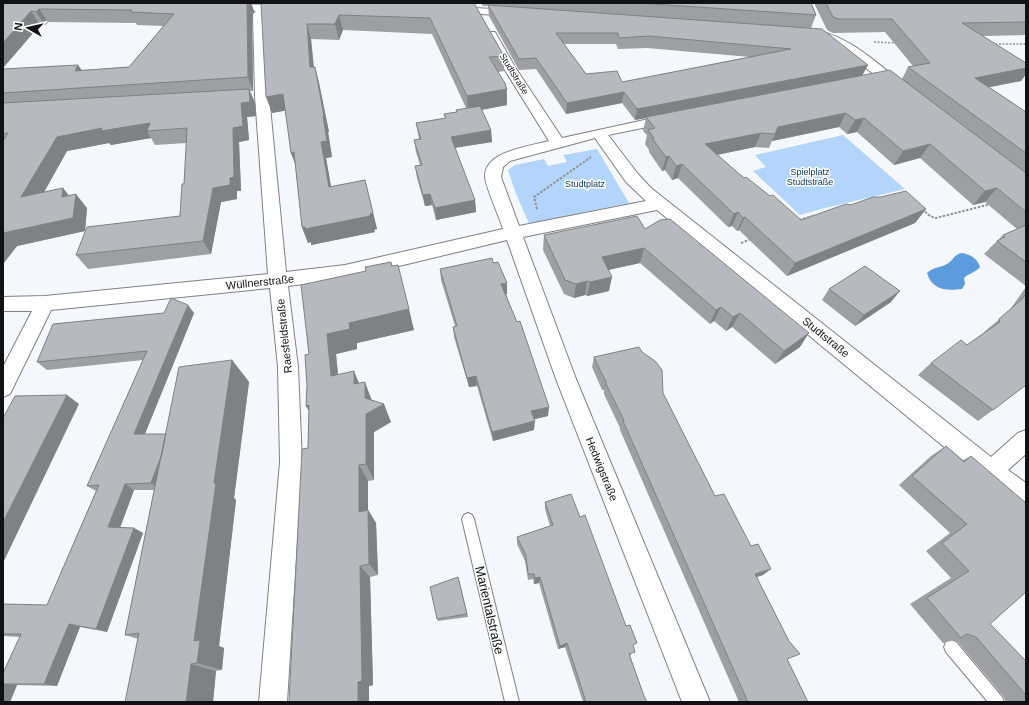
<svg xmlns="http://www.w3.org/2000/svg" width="1029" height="705" viewBox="0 0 1029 705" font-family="Arial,sans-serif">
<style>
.green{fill:#b3d4fb}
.water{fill:#5d9bdf}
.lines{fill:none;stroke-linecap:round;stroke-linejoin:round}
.lane-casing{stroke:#7d8084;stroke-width:2}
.street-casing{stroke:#7d8084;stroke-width:2}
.path-far1{stroke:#909295;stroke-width:1.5;stroke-dasharray:2 1.5;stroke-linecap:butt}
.path{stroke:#909295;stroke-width:2;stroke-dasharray:2.5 1.5;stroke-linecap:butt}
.lane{fill:#fff;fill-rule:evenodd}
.street{fill:#fff;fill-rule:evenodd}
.wall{fill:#9d9fa3;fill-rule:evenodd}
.shaded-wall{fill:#7f8284}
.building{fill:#b6b9bd;stroke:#7f8284;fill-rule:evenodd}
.labels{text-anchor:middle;stroke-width:3;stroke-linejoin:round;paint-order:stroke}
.far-street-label{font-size:9px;fill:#101112;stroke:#fff}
.far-park-label{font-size:9px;fill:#05335e;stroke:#fff}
.street-label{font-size:11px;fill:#101112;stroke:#fff}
.near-street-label{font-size:13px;fill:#101112;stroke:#fff}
</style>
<rect width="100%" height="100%" fill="#f4f7fb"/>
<path class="green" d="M843,135L905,189L821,209L800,215L753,171L766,167L755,155Z
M597,149L629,203L529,224L515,191L508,170L515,165L544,159L548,166L567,162L563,155Z"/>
<path class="water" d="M962,253C971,255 977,258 980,267C975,273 969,273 964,278L965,284L962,289C946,291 932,290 927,273C933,267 940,268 947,264C954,260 953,255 962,253Z"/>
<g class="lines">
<defs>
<path id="lane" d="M468,513L472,515L474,519L519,702H505L462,519L464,515Z
M951,640L956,642L1002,697L1004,702H988L946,652L944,647L946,642Z"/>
<path id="street" d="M226,4L288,5L292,6L294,8L292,10C281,13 276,10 265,16L269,96L286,272L345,265L503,229C500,218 485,186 485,176C485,151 531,146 549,141L503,67L485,35L487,32H495L515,67L562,138L672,114L677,115L679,118L677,121L608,135L638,174L651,188L991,457L1018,433L1026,430V454L1008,470L1026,483V508L1018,505L983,479L657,210L523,237L576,379L710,702H682L556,379L507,240L345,279L288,286L298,367L302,462L287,702H259L280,462L278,367L270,288L51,310L10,394L3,397V367L32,311H3V297L45,296L268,274L255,96L253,14L256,11L222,9L220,7L222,5ZM595,138L626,182L646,201L519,226L501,177L503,167L510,161Z
M452,7L516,10L520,11L522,13L520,15L516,16L448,12L446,10L448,8Z
M811,30C842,33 866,54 890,73C896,78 904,82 909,89L907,92H897L841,49L819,38L807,37L805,34L807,31Z"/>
</defs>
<use href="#lane" class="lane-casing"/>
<use href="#street" class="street-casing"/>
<path class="path-far1" d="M874,42L897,43
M992,44H1026"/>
<path class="path" d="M537,209L534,197L591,157
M922,209L930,216L936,218L991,204
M799,220L813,216
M741,243L751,239"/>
<use href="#lane" class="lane"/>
<use href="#street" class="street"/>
</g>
<path class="wall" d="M3,3H251L254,11L252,14L253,91H250L255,103L256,116L247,117L249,140L239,142L241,191H237V199L221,202L211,254L88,269L76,255L180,216L184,184L187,143L155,145L151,138L111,145L109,143L67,151L44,192L63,188L69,196L87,208L85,231L17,246L3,264V69L78,65L82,70L129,67L163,26L137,25L136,23L48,22L45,25H40L3,68Z
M261,3H474L504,56V71L498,72L507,89V105L482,110L491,130L492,142L455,148L475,200L476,212L436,220L432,205L425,206L417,178L415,166L420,165L416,152L414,140L419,139L416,123L445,118L444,114L456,112V110L466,108L432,34L343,30L339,40L311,39L314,67H315L319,83L329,132H328L332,157L326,158L331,187L365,180L377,229L374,230L375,232L311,245V242L308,243L302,227L295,162L291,153L286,110L272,113Z
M481,3H811L816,15L811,28L862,76L902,79L908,67L913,66L885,32L833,33L827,30L814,3H1026V35L982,36L1026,63V74L1021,81L989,87L1026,112V286L984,254L1003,235L1017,229L985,202L973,205L920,158L894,165L857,132L847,134L839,127L772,141L769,148L755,147L717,155L744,178L770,196L801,220L926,209L915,223L787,276L739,230L737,231L732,226L728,227L678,178L672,180L665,170L662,171L649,152V150L645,144L647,135L643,131L646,118L635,120L622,103L566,114L536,69L519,70L489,16L488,6H483ZM564,44H616L618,49L647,48L750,57L622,82L586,74Z
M645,229L800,347L775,364L732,327L726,331L714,321L710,324L640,263L608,270L609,291L587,296L585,295L574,298L564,294L543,250L544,235Z
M391,262L414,330L357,343V349L336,354L338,375L359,383L372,400L391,422L374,432V480L368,481V510L376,523L378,575L370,577L373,685L369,686L308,448L309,411L306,406L309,354L366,271Z
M440,269L507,294H506L548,416L534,419V430L493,441L477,386L469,387L454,337L453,327L455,326L441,280Z
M1026,287V385L993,410L978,421L918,375L931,363L967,345L985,332H984L1009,311Z
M829,289L891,302L855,326L822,300Z
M194,313L145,434H166L232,360L249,382L234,498L236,500L219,646L224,648L222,670L216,671L213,702L138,639L125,635L154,490H134L120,528H134L143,533L107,632L80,627L57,686L17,685L10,702L3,673L20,637L3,636V604L47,605L96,491L87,486L143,360L47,370L37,362Z
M594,357L663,393L715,496L763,575L757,577L787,659L808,702H739L620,430V428L604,394V390H602L592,367Z
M946,446L963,460L971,456L990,624L1026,661V702H1006L1003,696L957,641L954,640L943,643L910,604L951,578L926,551L950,533L899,485L931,456Z
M545,502L580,517L633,646L631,655L630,656L644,696L647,702H583L565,647L558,649L539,583L534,584L533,579L528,580L525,561L517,544V537L550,526L545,509Z
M459,580L468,617L438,621L437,619Z"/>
<path class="shaded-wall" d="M247,3H251L254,11L252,14L253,91L248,77Z
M39,9L48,22L45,25L36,12Z
M31,11L40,25L3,68V43Z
M339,15L343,30L339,40L335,24Z
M307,24L311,39L315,83L310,67Z
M78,65L87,79L75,71Z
M868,65L862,76L646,117V118L635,120L637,109Z
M315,67L319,83L329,132H328L332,157L326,158L334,203L329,187L321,142Z
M1026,68V74L1021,81L965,92L975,78Z
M506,85L507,105L468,112L467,96Z
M249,89L255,103L256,116L247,117L249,140L239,142L241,191H237V199L221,202L211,254L203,241L213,188L230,178L233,128L241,103Z
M624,92L622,103L566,114L567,103Z
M283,94L289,110L272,113L266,97Z
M846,113L839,127L772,141L778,127Z
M864,118L857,132L847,134L855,120Z
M150,123L147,131L151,138L111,145L109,143L67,151L34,210L21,197L57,137L102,128Z
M491,130L492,142L452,148L451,137Z
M761,133L755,147L701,158L705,144Z
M930,144L920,158L894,165L903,151Z
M294,152L297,169L291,153Z
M669,156L665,170L662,171L666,157Z
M682,164L678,178L672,180L676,166Z
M365,180L377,229L374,230L375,232L311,245V242L308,243L302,227Z
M63,188L74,202L62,197Z
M997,188L985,202L973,205L985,191Z
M76,194L87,208L85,231L17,246L3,264V233Z
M430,194L432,205L425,206L423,195Z
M475,200L476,212L436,220L435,208Z
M926,209L915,223L787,276L795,263Z
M738,212L732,226L728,227L734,214Z
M745,217L739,230L737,231L743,218Z
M644,248L640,263L599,272L602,257Z
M612,277L609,291L587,296L590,282Z
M587,281L585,295L574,298L576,284Z
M507,283V294L502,295L501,284Z
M900,291L891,302L855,326L864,315Z
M188,305L194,313L142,441L134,434Z
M721,307L714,321L710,324L716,310Z
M409,309L414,330L357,343V349L336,354L340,395L331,376L327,334L349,323Z
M740,313L732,327L726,331L733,317Z
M809,333L800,347L775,364L784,351Z
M232,360L249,382L234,498L236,500L219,646L224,648L222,670L197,663L194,641L214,483Z
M354,371L362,390L354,384Z
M476,376L477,386L469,387L467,378Z
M365,382L372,401L384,404L391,422L374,432V480L366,464Z
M67,395L79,404L3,563V522Z
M309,405L317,424L306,406Z
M549,407L548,416L531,420V411Z
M535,421L534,430L493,441L492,432Z
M169,434L159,489L151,483Z
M359,465L368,481V510L376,523L378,575L369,564L359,512Z
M125,484L134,490L118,533L108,527Z
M134,528L143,533L107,632L96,629Z
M360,566L370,577L373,685L369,686V702H358V682Z
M771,569L763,575L747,580L755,574Z
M540,577L539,583L534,584L535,578Z
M69,624L80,627L57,686L44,684Z
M567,643L565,647L558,649L560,646Z
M191,664L216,671L213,702H186Z
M3,683L17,685L10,702H3Z"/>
<path class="building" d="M3,3H247L248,77L3,93V69L78,65L75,71L129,67L174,14L130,12L132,10L39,9L36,12L31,11L3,43Z
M261,3H474L504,56L489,57L506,85H505L507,89L467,96L430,18L339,15L335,24H307L310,67H315L324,116H323L327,141L321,142L329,187L365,180L373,213L370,214V216L305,229V227H302L294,152L291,153L283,94L266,97Z
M638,3H811L816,15Z
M826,3H1026V22L962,23L1026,63V68L975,78L1026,112V153L908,67L930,63L892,19H839L833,17Z
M488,5L822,29L868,65L637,109L624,92L567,103L536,58L519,59ZM556,33H618L619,38L649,36L791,49L622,82L617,71L586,74Z
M890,70L1026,173V212L997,188L985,191L930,144L903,151L864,118L855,120L846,113L778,127L775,134L761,133L705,144L744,178L746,177L770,196L773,195L801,220L846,204L851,205L873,197H881L906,191L926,209L795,263L745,217L743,218L738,212L734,214L682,164L676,166L669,156L666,157L652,138H654L648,130L655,128L646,117Z
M249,89L250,102L241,103L243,126L233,128L234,177L230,178V185L213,188L203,241L76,255L87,227L180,216L182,184H184L187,128L147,131L150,123L101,131L102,128L57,137L21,197L63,188L62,197L76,194L73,218L3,233V141L8,133L3,134V103Z
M480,106L491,130L451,137L475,200L435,208L430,194L423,195L415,166L422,165L414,140L421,139L416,123L446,118L444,114L457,112L456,110Z
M637,216L645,229L660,220L670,219L809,333L784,351L740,313L733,317L721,307L716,310L644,248L602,257L612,277L590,282L587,281L576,284L565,280L544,235Z
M1026,225V262L997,241L1005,237L1003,235Z
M492,258L493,263L498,262L507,283L501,284L517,322L520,321L549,407L531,411L535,421L492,432L476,376L467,378L453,327L457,326L440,269Z
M391,262L392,266L398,265L409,309L349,323L350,329L327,334L331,376L354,371V384L365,382V398L384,404L366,414V464L359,465V512L368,510L369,564L360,566L362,681L358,682V702H289L302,449L308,448L309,405L306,406L307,386L305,355L309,354L301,285L366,271L365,267Z
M865,266L900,291L864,315L829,289Z
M1026,294V385L993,410L931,363L961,340L967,345L1000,322L999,319L1022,299Z
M171,298L188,305L134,434H166L162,454L151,483L125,484L108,527L134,528L96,629L69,624L44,684H3V673L21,634H3V604L47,605L99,485L87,486L147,351L37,362L53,324L164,313Z
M639,347L642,352L655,361L662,370L663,393L715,496L724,494L751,546L758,544L771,569L755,574L789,641L800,654L787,659L808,702H748L623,421L624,420L606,384V380H605L594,357Z
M232,360L214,483H216L194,641L200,640L197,663L191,664L186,702H125L139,633L125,635L179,367Z
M67,395L3,522V418L15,396Z
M946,446L964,462L971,456L1026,503V592L990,624L1026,661V696L1025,694L976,637L967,634L961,638L927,598L969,571L942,543L967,524L912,476Z
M571,494L580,517L585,515L626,626L630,625L637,643L633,645L635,652L629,654L644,696L647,702H586L567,643L560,646L540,577L535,578L534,574H528L526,555L517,537L553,525L545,502Z
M458,577L467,614L437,619L430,587Z"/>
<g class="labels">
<g class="far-street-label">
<text transform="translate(514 74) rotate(58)" y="3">Studtstraße</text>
</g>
<g class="far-park-label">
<text x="810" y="175">Spielplatz<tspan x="810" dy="10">Studtstraße</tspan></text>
<text x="585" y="187">Studtplatz</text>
</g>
<g class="street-label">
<text transform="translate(260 282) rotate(-6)" y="4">Wüllnerstraße</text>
<text transform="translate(284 336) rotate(-96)" y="4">Raesfeldstraße</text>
<text transform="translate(826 337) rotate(39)" y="4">Studtstraße</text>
<text transform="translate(602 469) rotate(68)" y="4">Hedwigstraße</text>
</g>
<g class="near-street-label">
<text transform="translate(490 610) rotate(77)" y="5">Marientalstraße</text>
</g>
</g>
<rect width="1029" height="705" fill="none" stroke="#101112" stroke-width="8"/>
<g transform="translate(28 28) rotate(278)" stroke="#ffffff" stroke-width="3" paint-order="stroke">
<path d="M0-3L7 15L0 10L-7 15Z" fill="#101112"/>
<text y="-6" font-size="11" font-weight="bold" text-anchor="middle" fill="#101112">N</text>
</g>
</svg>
